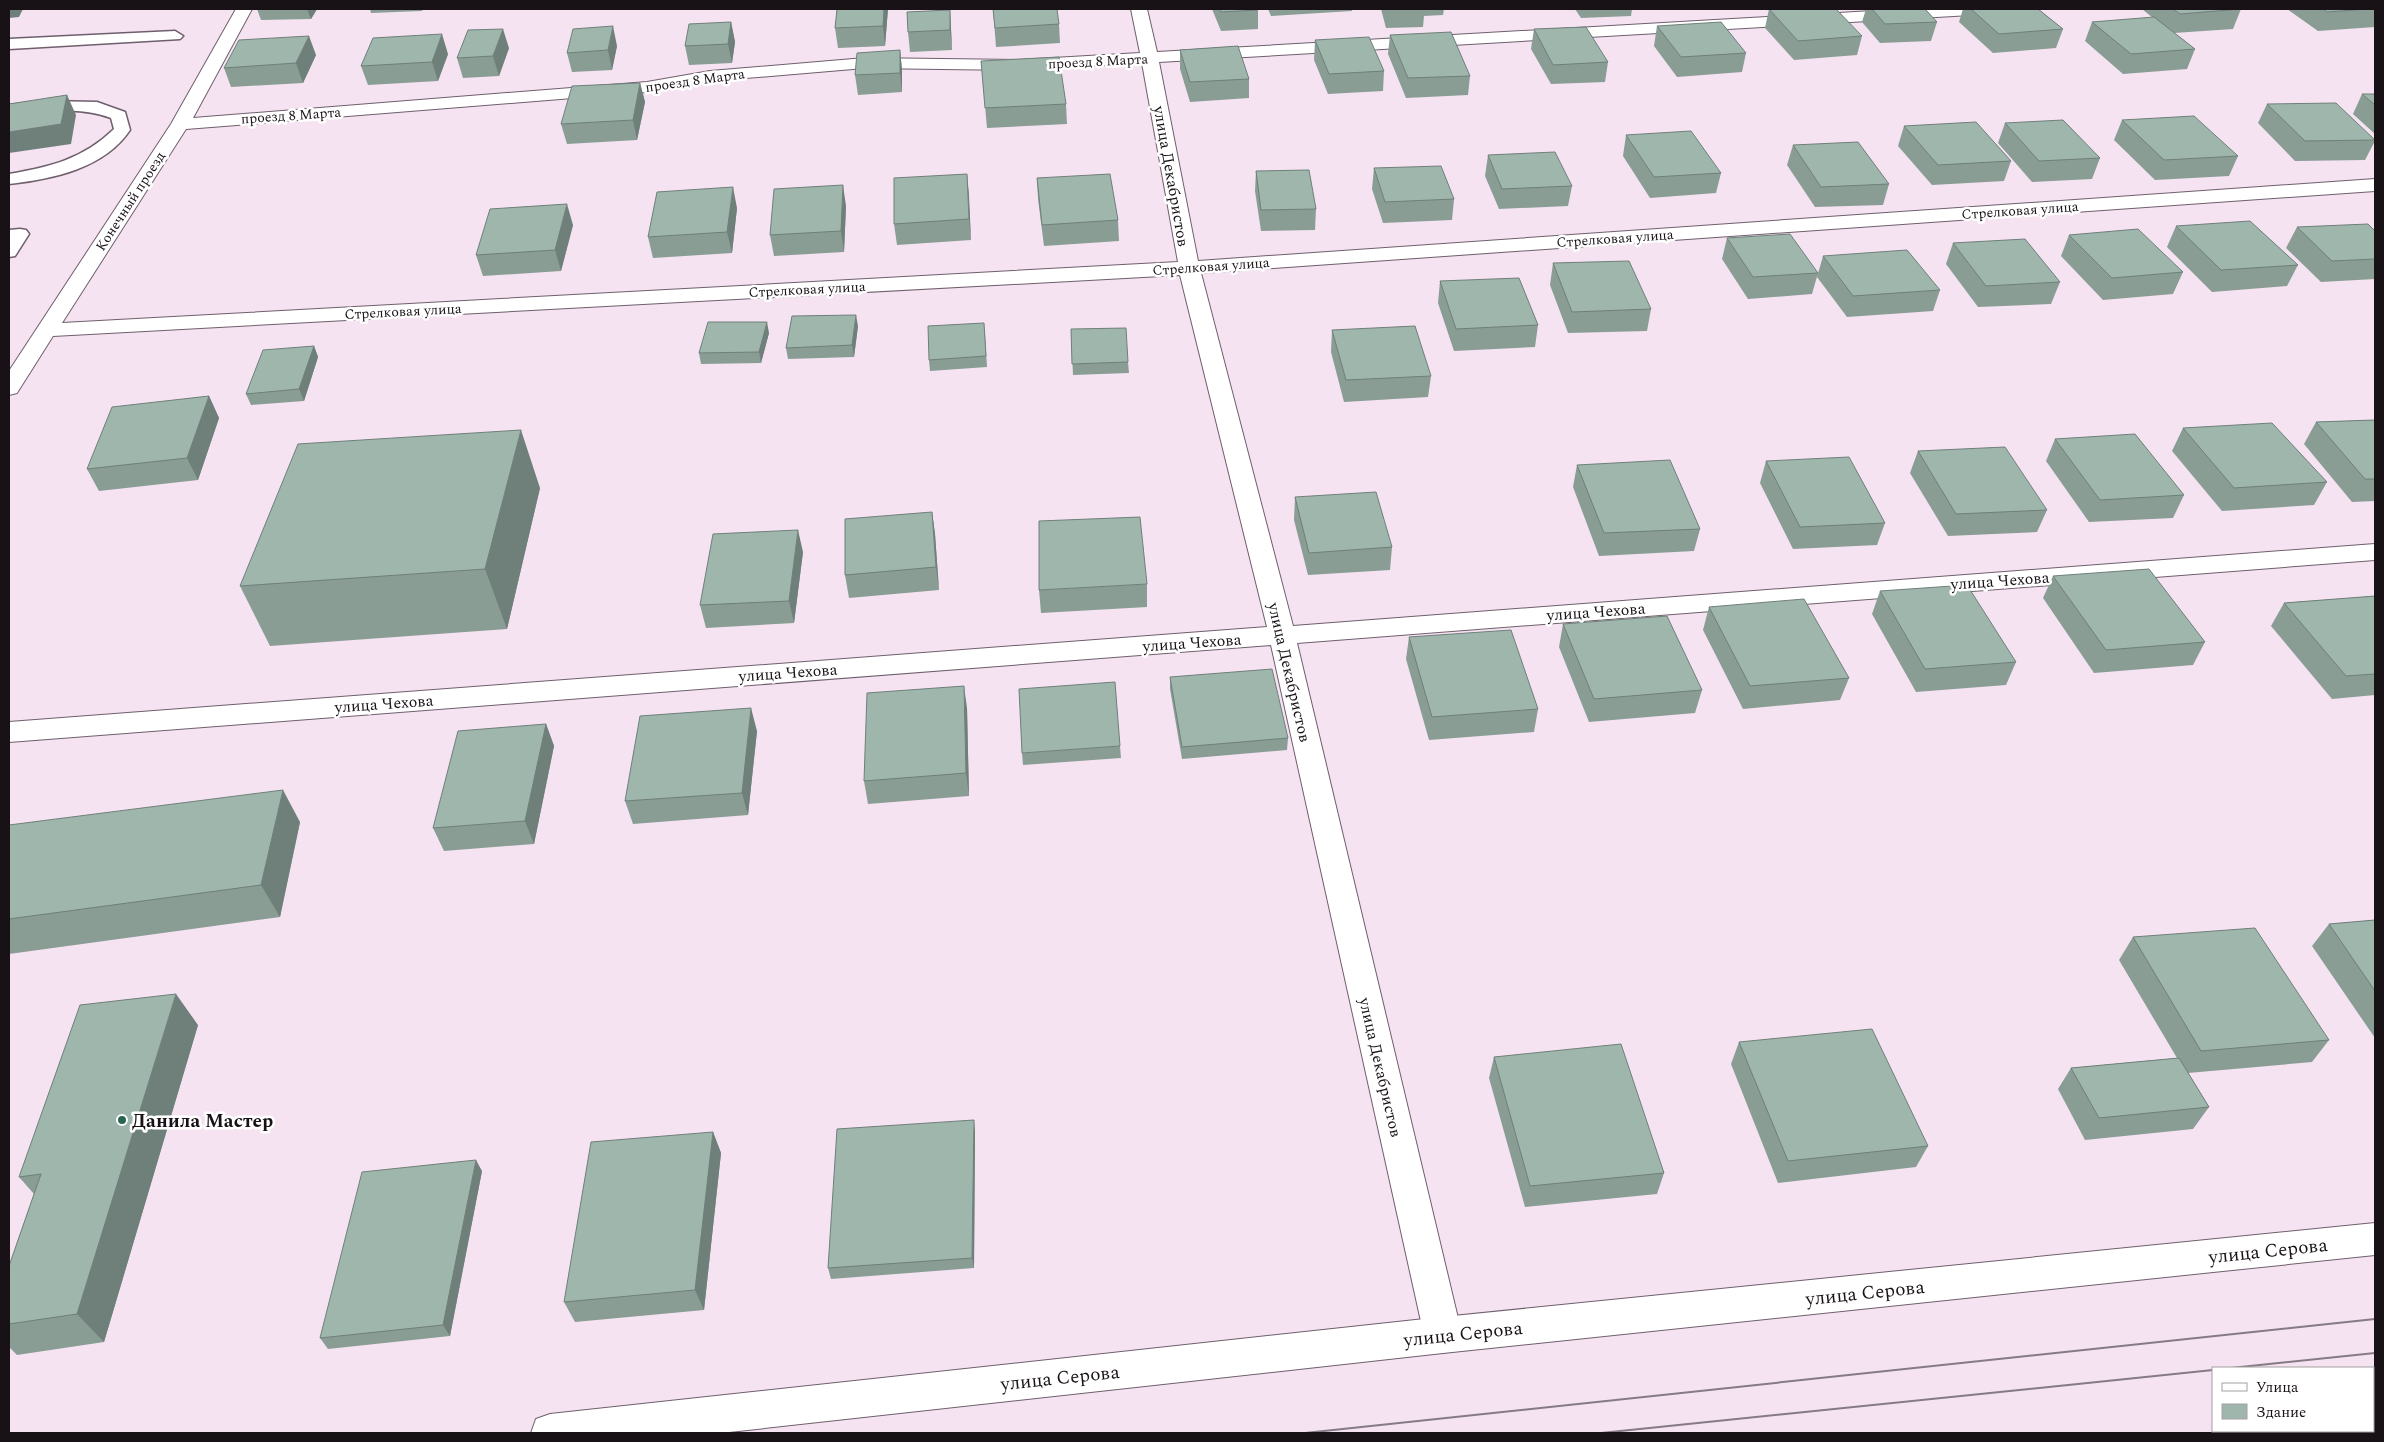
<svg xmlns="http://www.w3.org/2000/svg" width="2384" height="1442" viewBox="0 0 2384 1442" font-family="Spectral,serif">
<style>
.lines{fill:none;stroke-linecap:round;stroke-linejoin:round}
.lane-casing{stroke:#6f5f6c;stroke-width:3}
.street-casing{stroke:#6f5f6c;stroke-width:2}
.secondary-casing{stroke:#6f5f6c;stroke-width:2}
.path{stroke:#a0939e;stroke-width:4;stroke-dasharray:2 5;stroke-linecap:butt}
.lane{fill:#fff;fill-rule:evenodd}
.street{fill:#fff;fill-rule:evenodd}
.secondary{fill:#fff;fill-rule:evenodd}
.tram{stroke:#867a84;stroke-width:2}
.wall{fill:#899d95}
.shaded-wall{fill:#6f7f79}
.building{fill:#9fb6ad;stroke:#6f7f79}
.poi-dot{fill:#276653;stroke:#fff;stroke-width:2}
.labels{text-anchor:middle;stroke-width:5;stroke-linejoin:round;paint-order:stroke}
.far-street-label{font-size:14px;fill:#181217;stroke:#fff}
.street-label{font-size:16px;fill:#181217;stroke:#fff}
.near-poi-label{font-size:19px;font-weight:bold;fill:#181217;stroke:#fff;text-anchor:start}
.near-street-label{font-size:19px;fill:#181217;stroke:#fff}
</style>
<rect width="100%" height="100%" fill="#f5e3f2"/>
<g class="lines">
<defs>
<path id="lane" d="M175,31L183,36L180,39L9,49V39Z
M48,101L97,102L125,112L130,130C104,169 52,179 9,184V174C50,167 83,159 114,129L111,118C79,106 43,112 9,115V105Z
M20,229L26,230L29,234L15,256L9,257V230Z
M2373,1401H2375V1433L2362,1431H2373Z
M2307,1431H2343L2342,1433H2307Z"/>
<path id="street" d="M236,9H252L193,118L647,82L710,71L865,58L1018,60L1140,53L1131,9H1147L1157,52L1907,9H1996L1994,12L1988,14L1159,62L1198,261L2375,179V191L1201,273L1293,626L2375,544V560L1297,643L1462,1335L1456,1348L1443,1353L1430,1348L1424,1335L1271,645L9,742V722L1267,627L1180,275L53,336L17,393L9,395V371L171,124ZM1142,63L1178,262L62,323L186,129L647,92L710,81L865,68L1018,70Z"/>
<path id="secondary" d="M2375,1223V1255L1443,1353L720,1433H531L536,1419L550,1414L1443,1317Z"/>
</defs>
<use href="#lane" class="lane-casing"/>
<use href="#street" class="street-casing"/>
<use href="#secondary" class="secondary-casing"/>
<path class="path" d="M2231,1433L2252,1431"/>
<use href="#lane" class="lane"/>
<use href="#street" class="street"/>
<use href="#secondary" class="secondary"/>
<path class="tram" d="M2231,1368L2375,1353
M1305,1433L2375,1319
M1601,1433L2213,1370"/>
</g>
<path class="wall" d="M257,9H317L311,19L261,20Z
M370,9H423L422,11L371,13Z
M837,9H888L885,46L838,48L835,28Z
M993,9L1059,24L1060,43L996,47Z
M1212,9H1258V29L1221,31Z
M1268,9H1352V11L1271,16Z
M1381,9H1444L1443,15L1424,16L1423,27L1386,28Z
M1575,9H1632L1631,16L1581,18Z
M1769,9L1862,36L1857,55L1794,60L1765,28Z
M1866,9H1925L1937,22L1931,41L1880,43L1862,22Z
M1963,9H2038L2063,29L2056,48L1993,53L1959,22Z
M2142,9H2241L2233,29L2174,33L2195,49L2187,69L2123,74L2085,41L2092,22L2153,18Z
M2287,9H2375V27L2318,31Z
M950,10L951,29L952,50L910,52L908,32Z
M731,22L735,42L732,63L689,65L685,46Z
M1657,26L1746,53L1742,72L1677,77L1654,46Z
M1534,29L1608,62L1605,82L1551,84L1531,49Z
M1390,35L1470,76L1468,95L1406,98L1388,54Z
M1315,40L1384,71L1383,91L1328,94L1314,60Z
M617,46L612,70L572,72L567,53Z
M509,48L499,76L463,78L457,58Z
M900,50L902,70V92L858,95L855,75Z
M1180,50L1249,79V98L1190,102L1180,69Z
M448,54L438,81L368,85L361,66Z
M316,55L303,83L231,87L224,68Z
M981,61L1066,104L1067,124L987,128Z
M640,83L645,102L637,140L567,144L561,124Z
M2362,94H2375V134L2353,114Z
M2267,104L2375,140V141L2365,160L2295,161L2258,123Z
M2122,120L2238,156L2229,176L2155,180L2114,140Z
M2005,123L2100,158L2092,179L2032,182L1998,143Z
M1904,126L2011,161L2004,181L1932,185L1898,146Z
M1626,135L1721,173L1716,193L1650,198L1623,156Z
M1793,145L1889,184L1883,205L1815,207L1787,165Z
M1488,155L1572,186L1568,206L1499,209L1485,176Z
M1374,168L1454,199L1452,220L1383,223L1372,189Z
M1256,171L1316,209L1315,230L1261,231L1255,191Z
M967,174L971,240L897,245L894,224Z
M1037,178L1118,220L1119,241L1044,246L1038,199Z
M846,206L844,252L774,256L770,235Z
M737,208L732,253L653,258L648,237Z
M573,225L561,271L483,276L476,255Z
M2176,226L2298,265L2287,286L2212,292L2167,247Z
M2297,227L2375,231V279L2321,282L2286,248Z
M2069,235L2183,272L2173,294L2103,300L2061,256Z
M1727,238L1818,273L1812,294L1748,299L1722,259Z
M1953,243L2060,282L2051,304L1978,307L1946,264Z
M1823,256L1940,290L1933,311L1847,317L1817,277Z
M1553,263L1651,309L1647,331L1568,333L1550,285Z
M1440,281L1538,325L1535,347L1454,351L1438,303Z
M858,326L854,357L788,359L786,348Z
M1071,329L1128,362L1129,373L1073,375Z
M1332,330L1431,376L1428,397L1344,402L1331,352Z
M769,333L761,363L701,364L699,353Z
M985,334L987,367L930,371L929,360Z
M314,346L318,357L304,401L251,405L246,394Z
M209,396L219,418L198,480L99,491L87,469Z
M2375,420V501L2352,502L2304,444L2316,422Z
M2183,428L2327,482L2314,505L2222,511L2172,451Z
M2055,439L2184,495L2173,518L2089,522L2046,461Z
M1918,451L2047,510L2037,532L1948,536L1910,473Z
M1766,461L1885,523L1877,545L1793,549L1760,483Z
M1577,465L1700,529L1694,551L1599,556L1573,487Z
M540,488L507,629L270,646L240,586Z
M1295,497L1392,547L1390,570L1308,575L1294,520Z
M932,512L935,534L939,590L849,598L845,575Z
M803,552L794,623L706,628L700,605Z
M2053,576L2205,642L2193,665L2094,673L2043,598Z
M1147,584V607L1041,613L1039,590Z
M1880,591L2016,662L2006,685L1916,692L1872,614Z
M2375,596V695L2332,699L2271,626L2284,603Z
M1709,607L1849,678L1840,700L1743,709L1703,630Z
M1563,624L1702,690L1695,713L1589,722L1559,647Z
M1409,637L1538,709L1534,732L1429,740L1406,659Z
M1170,677L1288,738L1287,750L1182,759L1170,689Z
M967,708L969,796L868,804L864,781Z
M546,724L554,746L534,844L444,851L433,828Z
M757,731L748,815L633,824L625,801Z
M1120,746L1121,758L1023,765L1022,753Z
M300,822L280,917L9,954V825Z
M2375,920V1038L2312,946L2329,924Z
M2133,937L2329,1040L2312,1062L2188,1073L2209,1107L2193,1129L2085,1140L2058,1089L2071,1068L2177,1058L2119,960Z
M198,1025L104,1342L17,1355L9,1347V1266L34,1194L19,1177Z
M1739,1042L1928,1146L1916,1167L1778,1183L1731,1064Z
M1494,1057L1664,1173L1657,1194L1525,1207L1489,1078Z
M975,1131L974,1268L831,1279L828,1268Z
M713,1132L721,1153L704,1310L575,1322L564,1302Z
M482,1171L450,1336L328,1349L320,1338Z"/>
<path class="shaded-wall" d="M9,9H23L19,17L9,18Z
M307,9H317L311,19Z
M884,9H888L885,46L883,26Z
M950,10L951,29L952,50L950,30Z
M731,22L735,42L732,63L728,44Z
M613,26L617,46L612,70L608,50Z
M503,29L509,48L499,76L493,56Z
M442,34L448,54L438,81L432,62Z
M309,36L316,55L303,83L296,63Z
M900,50L902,70V92L900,73Z
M640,83L645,102L637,140L633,120Z
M67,95L76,115L71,144L9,153V132Z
M967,174L969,195L971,240L969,219Z
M843,185L846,206L844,252L841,231Z
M733,187L737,208L732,253L727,232Z
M567,204L573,225L561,271L555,250Z
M856,315L858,326L854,357L852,345Z
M767,322L769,333L761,363L759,352Z
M314,346L318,357L304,401L299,389Z
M209,396L219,418L198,480L187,458Z
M521,430L540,488L507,629L485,569Z
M932,512L935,534L939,590L936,567Z
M798,530L803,552L794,623L789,601Z
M964,686L967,708L969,796L966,773Z
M751,708L757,731L748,815L742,793Z
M546,724L554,746L534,844L525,821Z
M283,790L300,822L280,917L261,885Z
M176,994L198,1025L104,1342L77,1314Z
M974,1120L975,1131L974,1268L972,1258Z
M713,1132L721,1153L704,1310L695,1290Z
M476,1160L482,1171L450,1336L443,1325Z"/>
<path class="building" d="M837,9H884L883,26L835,28Z
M993,9H1057L1059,24L995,28Z
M1220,9H1258V10L1221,12Z
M1769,9H1836L1862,36L1798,41Z
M1872,9H1925L1937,22L1885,24Z
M1971,9H2038L2063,29L1999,34Z
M2173,9H2241L2180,14Z
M2323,9H2368L2327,12Z
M950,10V30L908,32L907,12Z
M2154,17L2195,49L2131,54L2092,22Z
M731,22L728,44L685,46L689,24Z
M1721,22L1746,53L1681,57L1657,26Z
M613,26L608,50L567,53L573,29Z
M1586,27L1608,62L1553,65L1534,29Z
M503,29L493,56L457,58L468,30Z
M1451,32L1470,76L1408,78L1390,35Z
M442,34L432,62L361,66L373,38Z
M309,36L296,63L224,68L239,40Z
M1369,37L1384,71L1329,74L1315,40Z
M1238,46L1249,79L1190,82L1180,50Z
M900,50V73L855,75L857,53Z
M1059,57L1066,104L985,108L981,61Z
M640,83L633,120L561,124L572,86Z
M2362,94H2375V105Z
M67,95L61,124L9,132V104Z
M2336,103L2375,140L2305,141L2267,104Z
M2194,116L2238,156L2164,160L2122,120Z
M2063,120L2100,158L2039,161L2005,123Z
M1976,122L2011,161L1938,165L1904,126Z
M1691,131L1721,173L1654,177L1626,135Z
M1858,142L1889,184L1821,187L1793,145Z
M1555,152L1572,186L1502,189L1488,155Z
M1441,166L1454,199L1385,202L1374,168Z
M1309,170L1316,209L1261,210L1256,171Z
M967,174L969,219L894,224V178Z
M1110,174L1118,220L1042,225L1037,178Z
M843,185L841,231L770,235L774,189Z
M733,187L727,232L648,237L657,192Z
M567,204L555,250L476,255L490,209Z
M2250,221L2298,265L2221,270L2176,226Z
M2368,224L2375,231V259L2332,261L2297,227Z
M2138,229L2183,272L2112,278L2069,235Z
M1790,234L1818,273L1753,277L1727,238Z
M2025,239L2060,282L1986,286L1953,243Z
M1907,250L1940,290L1853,296L1823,256Z
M1629,261L1651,309L1572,312L1553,263Z
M1519,278L1538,325L1456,329L1440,281Z
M856,315L852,345L786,348L792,316Z
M708,322H767L759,352L699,353Z
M984,323L986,356L929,360L928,326Z
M1415,326L1431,376L1346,380L1332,330Z
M1126,328L1128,362L1072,364L1071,329Z
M314,346L299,389L246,394L263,350Z
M209,396L187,458L87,469L112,407Z
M2375,420V479H2365L2316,422Z
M2272,423L2327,482L2234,488L2183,428Z
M521,430L485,569L240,586L298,444Z
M2135,434L2184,495L2100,500L2055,439Z
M2005,447L2047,510L1956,514L1918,451Z
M1849,457L1885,523L1800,527L1766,461Z
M1670,460L1700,529L1604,533L1577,465Z
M1376,492L1392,547L1309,553L1295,497Z
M932,512L936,567L845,575V519Z
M1140,517L1147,584L1039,590V521Z
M798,530L789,601L700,605L713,534Z
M2149,569L2205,642L2106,650L2053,576Z
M1967,585L2016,662L1925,669L1880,591Z
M2375,596V674L2346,676L2284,603Z
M1804,599L1849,678L1750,686L1709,607Z
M1667,616L1702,690L1594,699L1563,624Z
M1511,630L1538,709L1432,717L1409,637Z
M1272,669L1288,738L1182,747L1170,677Z
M1115,682L1120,746L1022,753L1019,689Z
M964,686L966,773L864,781L867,693Z
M751,708L742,793L625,801L640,716Z
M546,724L525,821L433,828L458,731Z
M283,790L261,885L9,919V825Z
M2375,920V991L2329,924Z
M2255,928L2329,1040L2201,1051L2133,937Z
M176,994L77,1314L9,1324V1266L41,1174L19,1177L80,1005Z
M1872,1029L1928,1146L1788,1161L1739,1042Z
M1621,1044L1664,1173L1530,1186L1494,1057Z
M2179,1058L2209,1107L2099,1118L2071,1068Z
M974,1120L972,1258L828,1268L837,1129Z
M713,1132L695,1290L564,1302L591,1142Z
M476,1160L443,1325L320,1338L362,1172Z"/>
<circle class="poi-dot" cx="122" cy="1120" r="5"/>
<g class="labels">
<g class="far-street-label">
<text transform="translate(1098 61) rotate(-3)" y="5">проезд 8 Марта</text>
<text transform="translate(695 80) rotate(-8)" y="5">проезд 8 Марта</text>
<text transform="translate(291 115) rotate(-4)" y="5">проезд 8 Марта</text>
<text transform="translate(130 201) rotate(-57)" y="5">Конечный проезд</text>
<text transform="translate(2020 210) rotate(-4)" y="5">Стрелковая улица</text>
<text transform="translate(1615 238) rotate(-4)" y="5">Стрелковая улица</text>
<text transform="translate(1211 266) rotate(-4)" y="5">Стрелковая улица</text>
<text transform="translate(807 289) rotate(-3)" y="5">Стрелковая улица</text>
<text transform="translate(403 311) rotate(-3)" y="5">Стрелковая улица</text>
</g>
<g class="street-label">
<text transform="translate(1172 176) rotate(80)" y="6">улица Декабристов</text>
<text transform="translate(2000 580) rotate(-4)" y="6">улица Чехова</text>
<text transform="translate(1596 611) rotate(-4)" y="6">улица Чехова</text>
<text transform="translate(1192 642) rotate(-4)" y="6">улица Чехова</text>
<text transform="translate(788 672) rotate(-4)" y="6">улица Чехова</text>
<text transform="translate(1290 672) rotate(77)" y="6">улица Декабристов</text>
<text transform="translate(384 703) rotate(-4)" y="6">улица Чехова</text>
<text transform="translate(1381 1067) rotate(77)" y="6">улица Декабристов</text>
</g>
<g class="near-poi-label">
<text x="132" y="1127">Данила Мастер</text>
</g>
<g class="near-street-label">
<text transform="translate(2268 1250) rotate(-6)" y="7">улица Серова</text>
<text transform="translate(1865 1292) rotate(-6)" y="7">улица Серова</text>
<text transform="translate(1463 1333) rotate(-6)" y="7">улица Серова</text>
<text transform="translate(1060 1377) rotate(-6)" y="7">улица Серова</text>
</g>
</g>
<rect width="2384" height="1442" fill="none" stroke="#181217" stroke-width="20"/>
<rect x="2212" y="1367" width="162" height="65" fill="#ffffff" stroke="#a3a0a2"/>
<rect x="2222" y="1383" width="25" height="8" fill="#ffffff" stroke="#a3a0a2"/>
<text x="2256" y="1392" font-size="15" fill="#181217">Улица</text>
<rect x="2222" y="1404" width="25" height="15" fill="#9fb6ad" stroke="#a3a0a2"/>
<text x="2256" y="1417" font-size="15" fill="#181217">Здание</text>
</svg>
